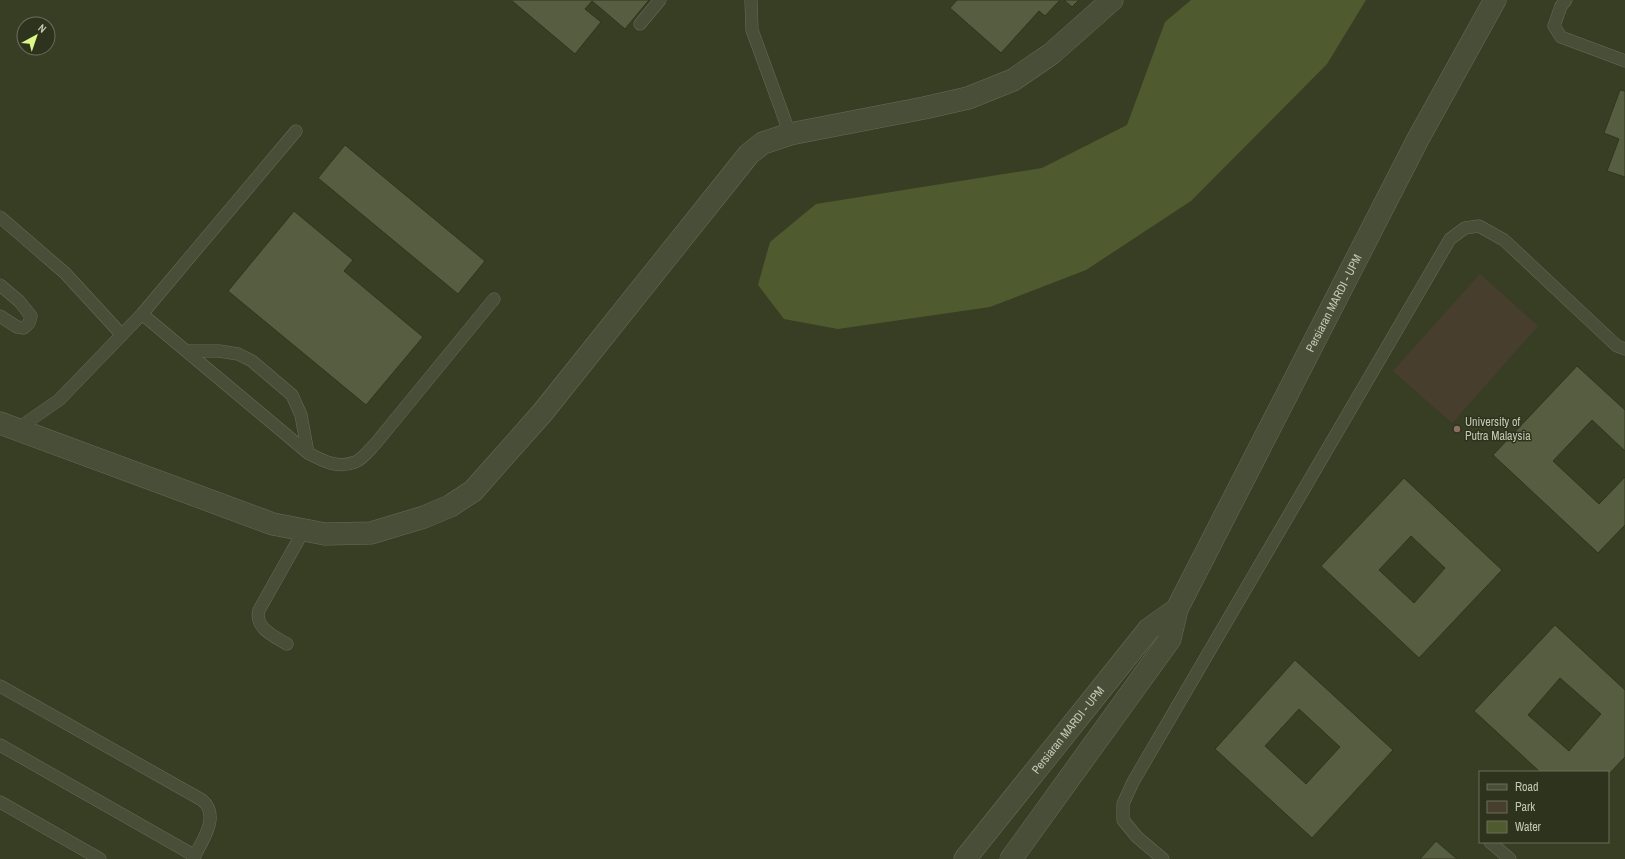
<svg xmlns="http://www.w3.org/2000/svg" width="1625" height="859" viewBox="0 0 1625 859" font-family="'Archivo Narrow',sans-serif">
<style>
.green{fill:#483e2e}
.water{fill:#505a2f}
.building{fill:#575d40;stroke:#30351f;fill-rule:evenodd}
.lines{fill:none;stroke-linecap:round;stroke-linejoin:round}
.service-casing{stroke:#666c56;stroke-width:13}
.minor-casing{stroke:#666c56;stroke-width:23}
.tertiary-casing{stroke:#666c56;stroke-width:23}
.service{stroke:#494e38;stroke-width:12}
.minor{stroke:#494e38;stroke-width:22}
.tertiary{stroke:#494e38;stroke-width:22}
.education-dot{fill:#8d6e63;stroke:#2e331d;stroke-width:1.5}
.labels{text-anchor:middle;stroke-width:3;stroke-linejoin:round;paint-order:stroke}
.street-label{font-size:12px;fill:#c3c9b4;stroke:#2e331d}
.poi-label{font-size:12px;fill:#c3c9b4;stroke:#2e331d;text-anchor:start}
</style>
<rect width="100%" height="100%" fill="#383e24"/>
<path class="green" d="M1480,274L1538,326L1452,423L1393,371Z"/>
<path class="water" d="M1191,0H1366L1327,64L1191,201L1086,270L990,307L838,329L784,319L758,285L770,242L816,204L1042,168L1127,125L1165,22Z"/>
<path class="building" d="M511,0H649L625,29L592,1L585,9L601,22L575,54Z
M957,0H1060L1045,16L1039,11L1001,53L950,8Z
M1064,0H1079L1072,7Z
M1620,90L1625,91V177L1607,171L1619,139L1604,133Z
M345,145L485,261L458,294L318,178Z
M294,211L353,260L344,271L423,337L366,405L228,291Z
M1577,366L1625,410V451L1592,420L1553,461L1599,504L1625,477V525L1598,553L1493,455Z
M1404,478L1502,570L1419,658L1321,566ZM1411,536L1445,568L1414,603L1379,570Z
M1555,625L1625,690V757L1608,775V772H1540L1474,711ZM1560,678L1601,714L1569,751L1528,715Z
M1295,660L1393,750L1312,838L1215,749ZM1299,709L1340,747L1306,784L1265,746Z
M1436,841L1457,859H1420Z"/>
<g class="lines">
<defs>
<path id="service" d="M751,0L752,30L790,134
M1566,0L1561,6L1554,26L1561,37L1625,61
M640,24L660,0
M0,217L65,273L122,335
M0,285L19,301L31,316L29,323L24,328L17,327L0,316
M142,314L308,453C323,461 338,469 355,462C363,459 370,449 376,443L494,299
M187,351H219L238,354L252,361L292,395L301,415L308,453
M17,429L59,400L142,314L296,131
M287,644C274,636 254,628 259,610L304,530
M0,686L202,800C221,816 202,841 193,859
M0,745L195,856
M0,802L100,859
M1490,842L1510,859
M1163,859L1137,837L1123,820V804L1133,782L1450,239L1465,228L1479,226L1504,240L1617,346L1625,349"/>
<path id="minor" d="M0,423L273,524L325,534L371,533L424,517L450,506L473,491L543,412L749,154L763,143L790,134L924,108L968,98L1013,80L1051,54L1112,0"/>
<g id="tertiary">
<path id="s1" d="M965,859L1149,629L1177,609"/>
<path id="s2" d="M1011,859L1170,639L1177,609L1418,139L1495,0"/>
</g>
</defs>
<use href="#service" class="service-casing"/>
<use href="#minor" class="minor-casing"/>
<use href="#tertiary" class="tertiary-casing"/>
<use href="#service" class="service"/>
<use href="#minor" class="minor"/>
<use href="#tertiary" class="tertiary"/>
</g>
<circle class="education-dot" cx="1457" cy="429" r="4"/>
<g class="labels">
<g class="street-label">
<text dy="4" stroke="none"><textPath href="#s2" startOffset="646">Persiaran MARDI - UPM</textPath></text>
<text dy="4" stroke="none"><textPath href="#s1" startOffset="165">Persiaran MARDI - UPM</textPath></text>
</g>
<g class="poi-label">
<text x="1465" y="426">University of<tspan x="1465" dy="14">Putra Malaysia</tspan></text>
</g>
</g>
<rect x="1479" y="771" width="130" height="72" fill="#2e331d" stroke="#6a6f59"/>
<rect x="1487" y="784" width="20" height="6" fill="#494e38" stroke="#6a6f59"/>
<text x="1515" y="791" font-size="12" fill="#c3c9b4">Road</text>
<rect x="1487" y="801" width="20" height="12" fill="#483e2e" stroke="#6a6f59"/>
<text x="1515" y="811" font-size="12" fill="#c3c9b4">Park</text>
<rect x="1487" y="821" width="20" height="12" fill="#505a2f" stroke="#6a6f59"/>
<text x="1515" y="831" font-size="12" fill="#c3c9b4">Water</text>
<g transform="translate(36 36) rotate(40)"><circle r="19" fill="#2e331d" stroke="#6a6f59"/>
<path d="M0-3L7 15L0 10L-7 15Z" fill="#dcf889"/>
<text y="-6" font-size="11" font-weight="bold" text-anchor="middle" fill="#c3c9b4">N</text>
</g>
</svg>
